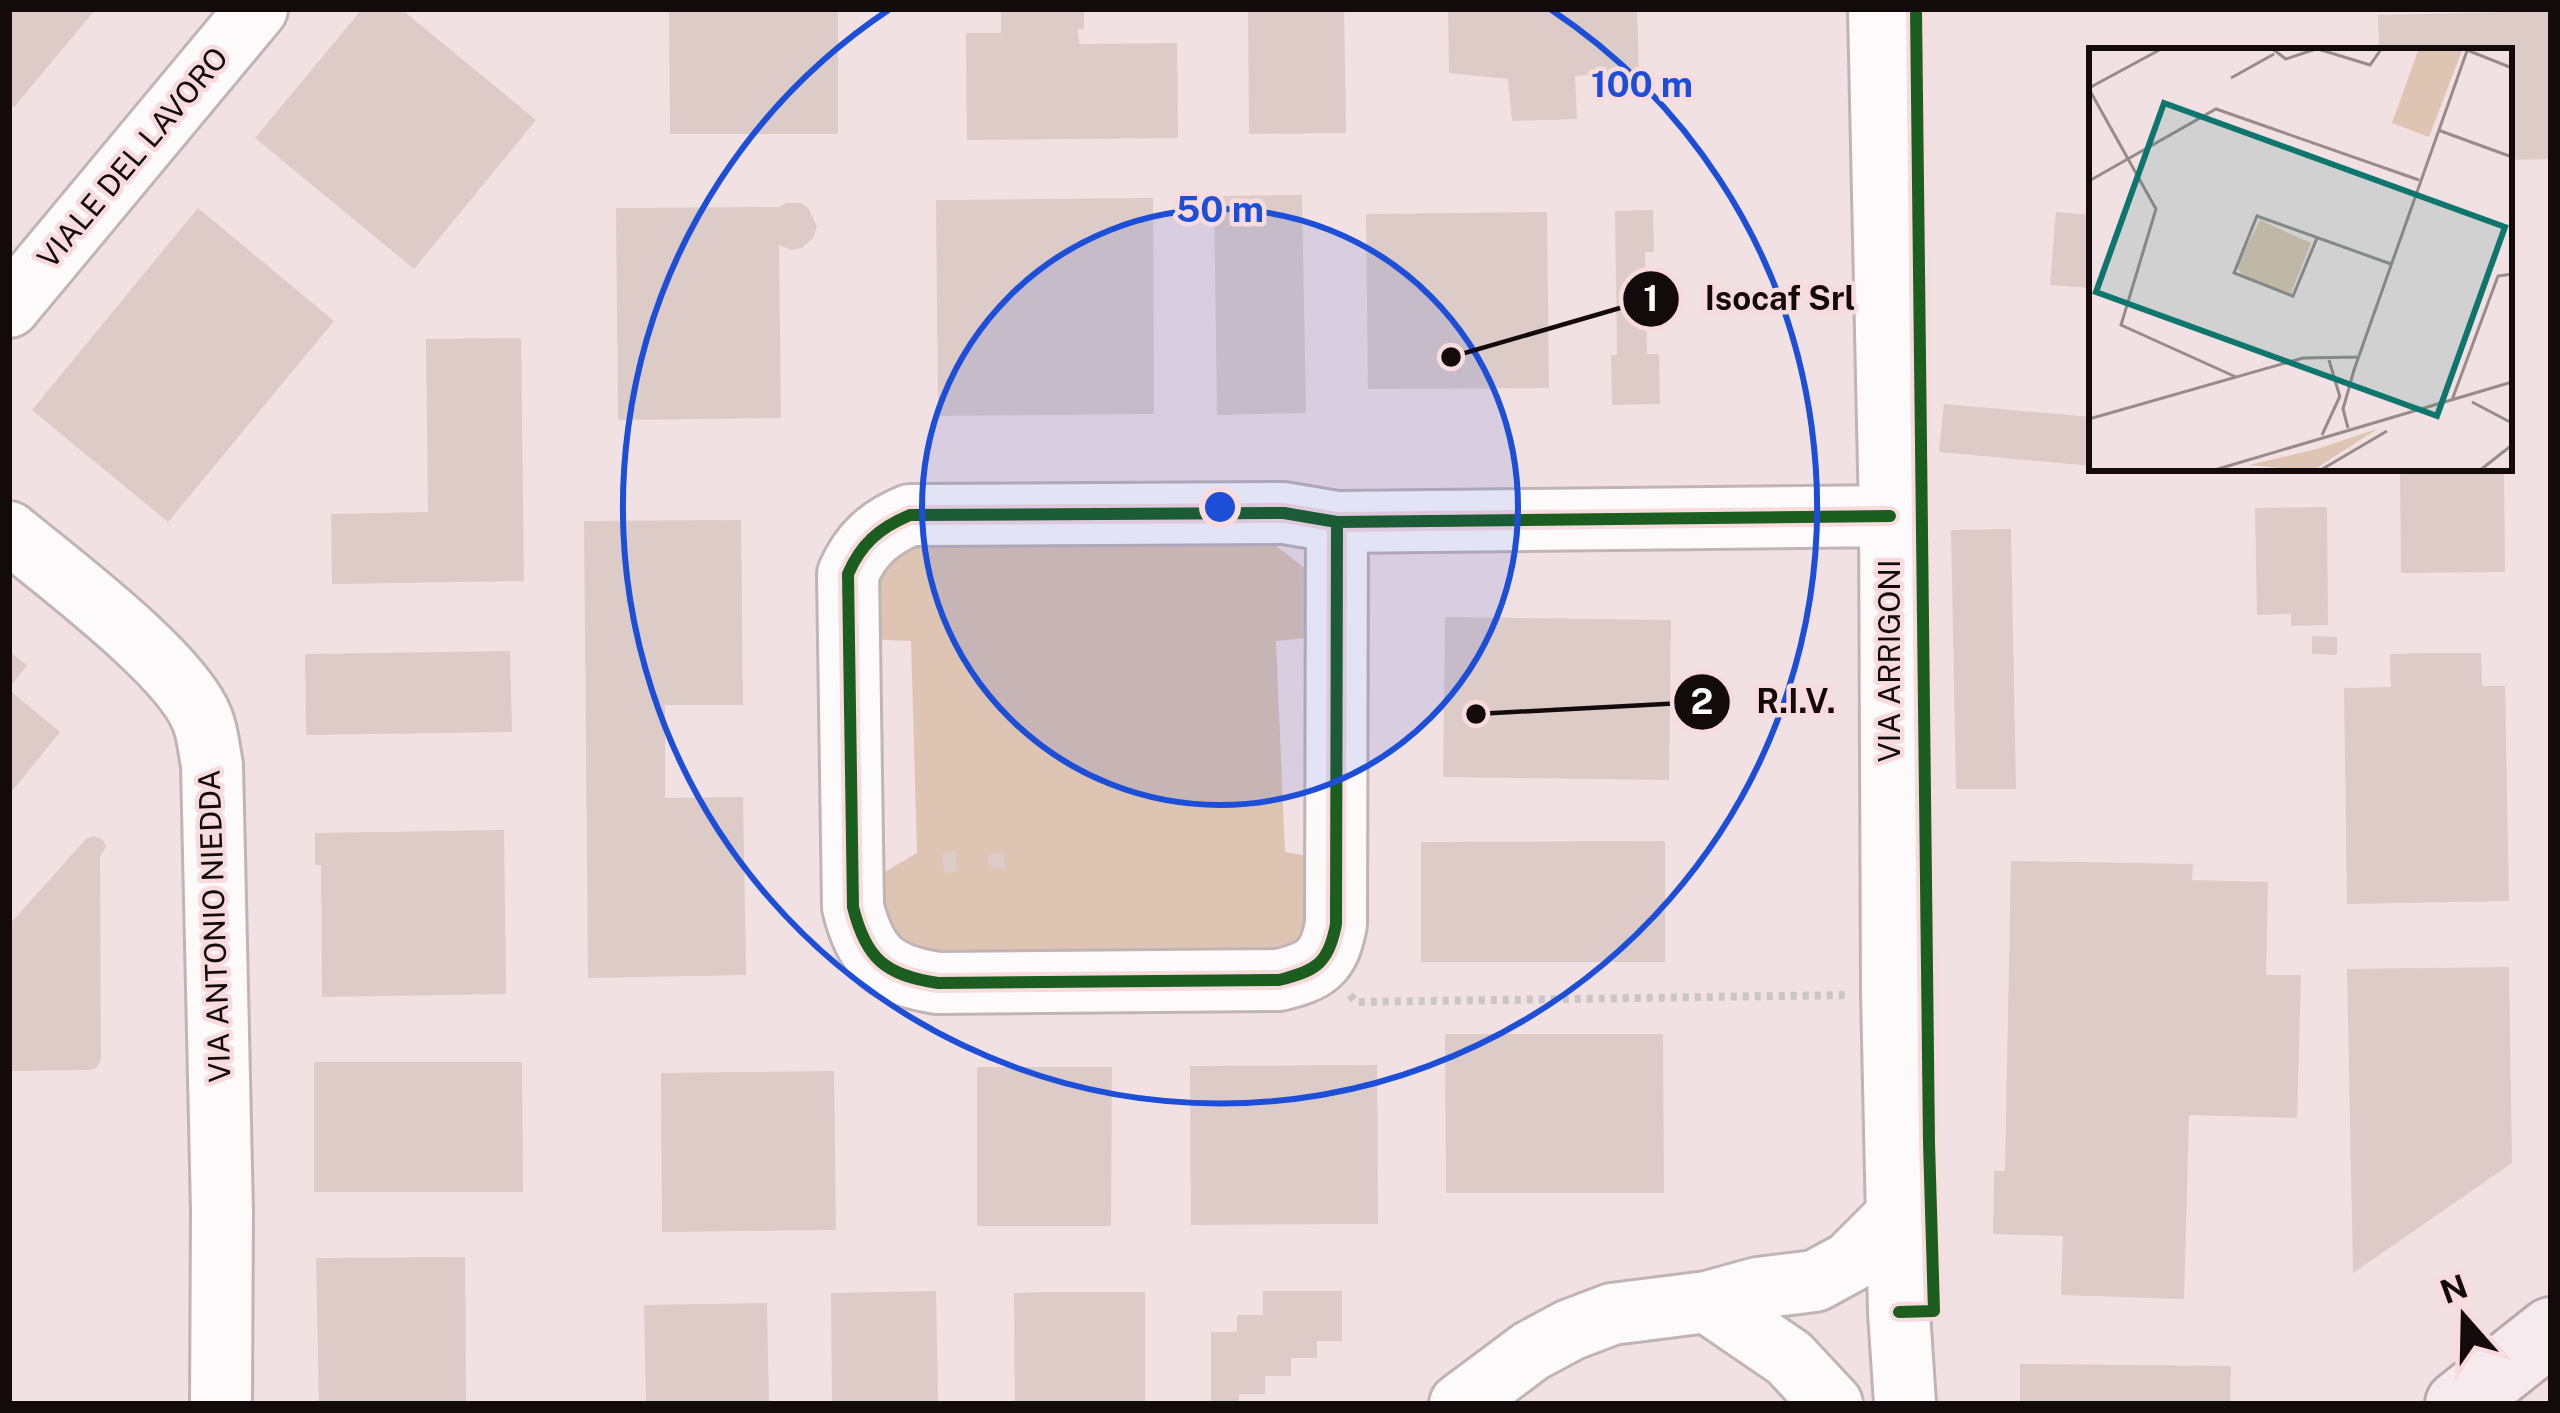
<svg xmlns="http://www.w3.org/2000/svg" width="2560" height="1413" viewBox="0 0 2560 1413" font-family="'Public Sans',sans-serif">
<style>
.green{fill:#dec4b2}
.building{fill:#ddcbc8}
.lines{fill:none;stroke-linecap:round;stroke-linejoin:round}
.minor-casing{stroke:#c1b4b5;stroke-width:66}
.major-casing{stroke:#bda8af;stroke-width:72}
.path{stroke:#cac6c6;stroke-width:8;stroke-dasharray:6 6;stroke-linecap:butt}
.minor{stroke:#fdfafb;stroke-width:60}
.major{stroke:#f5ebef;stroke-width:66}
.cycleway-casing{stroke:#f8dbdc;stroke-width:20}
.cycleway{stroke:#1b5e20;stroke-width:12}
.ring{fill:none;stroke:#1d4ed8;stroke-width:6}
.labels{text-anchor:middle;stroke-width:9;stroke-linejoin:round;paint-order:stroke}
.street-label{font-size:30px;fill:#130a0b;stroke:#f8dbdc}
.inset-road{fill:none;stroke:#998b8c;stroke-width:3}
.view{fill:#0f766e;fill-opacity:0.15;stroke:#0f766e;stroke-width:6}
.inset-edge{fill:none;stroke:#130a0b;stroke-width:6}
.centre{fill:#1d4ed8;stroke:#f8dbdc;stroke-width:6}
.ring-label{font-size:36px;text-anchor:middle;font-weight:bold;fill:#1d4ed8;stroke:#f8dbdc;stroke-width:9;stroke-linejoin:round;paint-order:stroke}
.leader{fill:none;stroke:#130a0b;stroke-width:4.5}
.callout-dot{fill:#130a0b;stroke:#f8dbdc;stroke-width:4.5}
.mark-label{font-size:36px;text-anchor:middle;font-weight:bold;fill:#fff}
.callout-label{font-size:33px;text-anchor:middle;font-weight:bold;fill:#130a0b;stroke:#f8dbdc;stroke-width:9;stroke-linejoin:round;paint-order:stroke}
</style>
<rect width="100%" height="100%" fill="#f2e1e2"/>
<path class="green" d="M1262,535L1311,573L1307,638L1276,641L1285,852L1313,857L1308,939L1283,955L943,958L899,946L875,903L883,873L917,853L911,641L883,640C875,630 875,625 875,612C873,569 886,565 917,539Z"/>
<path class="building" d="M9,9H96L14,107L9,103Z
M362,9H401L536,120L414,269L255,138Z
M669,9H838V134H670Z
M1001,9H1084V29H1078L1079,44L1177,43L1178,138L967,140L966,33H1001Z
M1248,9H1344L1346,133L1249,134Z
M1448,9H1512V12L1637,9L1639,70L1575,76L1577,119L1512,121L1508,79L1449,73Z
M2551,11V159L2509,160V51H2379L2378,15Z
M1302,195L1306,413L1217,415L1214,196Z
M1153,198L1154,414L938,416L936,200Z
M786,203H801L808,208L817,226L813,238L802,248L791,250L779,245L781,418L618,420L616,208L779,207Z
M198,208L334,321L168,522L32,410Z
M1653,210L1654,252H1645L1647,354H1659L1660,404L1612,405L1611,355H1617L1615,211Z
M1547,212L1549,388L1368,389L1366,214Z
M2056,212L2092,215V288L2050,285Z
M521,338L524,581L332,584L331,514L428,512L426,339Z
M1944,404L2092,417V466L1939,452Z
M2400,468H2504L2505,572L2401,573Z
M2327,507L2328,625L2291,626V614L2257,615L2255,508Z
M741,520L743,705H665V798L743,797L746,975L588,978L584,521Z
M2011,529L2016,789H1956L1951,530Z
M1445,617L1671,620L1669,780L1443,777Z
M2312,636L2337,637V655L2312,654Z
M9,651L27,665L9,688Z
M510,651L512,732L306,735L305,654Z
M2422,653H2481L2482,686H2505L2509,901L2347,904L2344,688L2391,687L2390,654Z
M9,690L60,732L9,795Z
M504,830L506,994L322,997L321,865H315V833Z
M93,836L102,839L106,846L100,857L101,1060L96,1068L90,1070L9,1071V925L86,839Z
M1665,841V962H1421V842Z
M956,851L957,872L944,873L942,852Z
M1004,853L1005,868L989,869L988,854Z
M2011,861L2193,864L2192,880L2268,882L2266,975H2301L2297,1118L2189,1115L2184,1299L2061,1295L2063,1236L1993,1234L1994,1171H2005Z
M2509,967L2512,1163L2353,1273L2347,969Z
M1445,1034H1663L1664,1193H1446Z
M314,1062H522L523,1192H314Z
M1377,1065L1378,1224L1191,1225L1190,1066Z
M977,1067H1112L1111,1226H977Z
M834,1071L836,1230L662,1232L661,1073Z
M465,1257L466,1404H319L316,1258Z
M936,1291L938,1404H832L831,1293Z
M1263,1291H1342V1341H1317V1358H1291V1376H1265V1394H1239V1404H1211V1332H1237V1315H1263Z
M1048,1292H1145V1404H1015L1014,1293Z
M767,1303L769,1404H646L644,1305Z
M2020,1364L2231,1366L2230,1404H2020Z"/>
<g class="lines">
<defs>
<path id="minor" d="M1879,9L1890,516L1892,994L1899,1312L1905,1404
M9,307L257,9
M1337,522L1336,924C1329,963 1316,971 1279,980L938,983C885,975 866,959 853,907L848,574C861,544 879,528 910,515L1284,513L1337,522L1890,516
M9,532C58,573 181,664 202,719C208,733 209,750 212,765L222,1212L221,1404
M1707,1302L1789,1358L1832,1404
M1460,1404L1531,1351L1570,1330L1612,1314L1707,1302L1758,1288L1815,1281L1850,1262L1898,1214"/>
<path id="major" d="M2459,1404L2551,1331"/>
</defs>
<use href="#minor" class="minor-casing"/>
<use href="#major" class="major-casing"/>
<path class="path" d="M1350,995L1356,1002L1848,995"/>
<use href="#minor" class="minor"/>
<use href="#major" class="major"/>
<defs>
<path id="cycleway" d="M1337,522L1336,924C1329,963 1316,971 1279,980L938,983C885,975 866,959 853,907L848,574C861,544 879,528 910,515L1284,513L1337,522L1890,516
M1899,1312L1934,1311L1929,1143L1916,9"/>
</defs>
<use href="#cycleway" class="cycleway-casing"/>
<use href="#cycleway" class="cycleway"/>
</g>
<circle cx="1220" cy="507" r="298" fill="#1d4ed8" fill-opacity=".12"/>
<g class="ring">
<circle cx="1220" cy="507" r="298"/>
<path d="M1550 9A597 597 0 1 1 890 9"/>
</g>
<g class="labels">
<g class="street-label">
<text transform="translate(133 158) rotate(-50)" y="10">VIALE DEL LAVORO</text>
<text transform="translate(1890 661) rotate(-90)" y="10">VIA ARRIGONI</text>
<text transform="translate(215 926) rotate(-92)" y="10">VIA ANTONIO NIEDDA</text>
</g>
</g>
<g transform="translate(2089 48)">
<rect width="423" height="423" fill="#f2e1e2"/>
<path d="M330,0H374L340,89L303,75ZM171,172L222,195L202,245L154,229L148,218ZM288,381L223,423L160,417L228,401Z" fill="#dec4b2"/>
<path class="inset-road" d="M182,0L197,11L230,0M229,1L281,17L293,0M378,2L423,20M142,30L185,6M0,40L74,0M0,41L67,161L32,277L147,329M349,82L423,109M0,133L127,61L330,132M228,190L204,248L145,225L168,168L302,216M240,312L251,349M363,352L409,228L423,226M383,354L423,375M0,371L214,310L269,309M259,380L254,361L265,322L379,0M233,387L251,348M122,423L423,334M230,423L298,383M390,423L423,397"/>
<path class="view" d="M75,55L416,179L348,368L7,244Z"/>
<rect width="423" height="423" class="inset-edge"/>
</g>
<circle cx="1220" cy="507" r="18" class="centre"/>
<g class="ring-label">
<text x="1642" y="97">100 m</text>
<text x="1220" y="222">50 m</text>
</g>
<path class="leader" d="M1451 357L1651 299M1476 714L1702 702"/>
<g class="callout-dot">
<circle cx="1451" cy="357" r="12"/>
<circle cx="1476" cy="714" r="12"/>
<circle cx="1651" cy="299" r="30"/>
<circle cx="1702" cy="702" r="30"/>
</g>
<g class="mark-label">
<text x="1651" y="311">1</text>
<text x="1702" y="714">2</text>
</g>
<g class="callout-label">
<text x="1780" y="310">Isocaf Srl</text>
<text x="1796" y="713">R.I.V.</text>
</g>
<rect width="2560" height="1413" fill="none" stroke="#130a0b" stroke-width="24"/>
<g transform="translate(2464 1317) rotate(340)" stroke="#f8dbdc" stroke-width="9" paint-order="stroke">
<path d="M0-9L21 45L0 30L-21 45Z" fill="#130a0b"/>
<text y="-18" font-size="33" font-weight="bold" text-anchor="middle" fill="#130a0b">N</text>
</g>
</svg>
